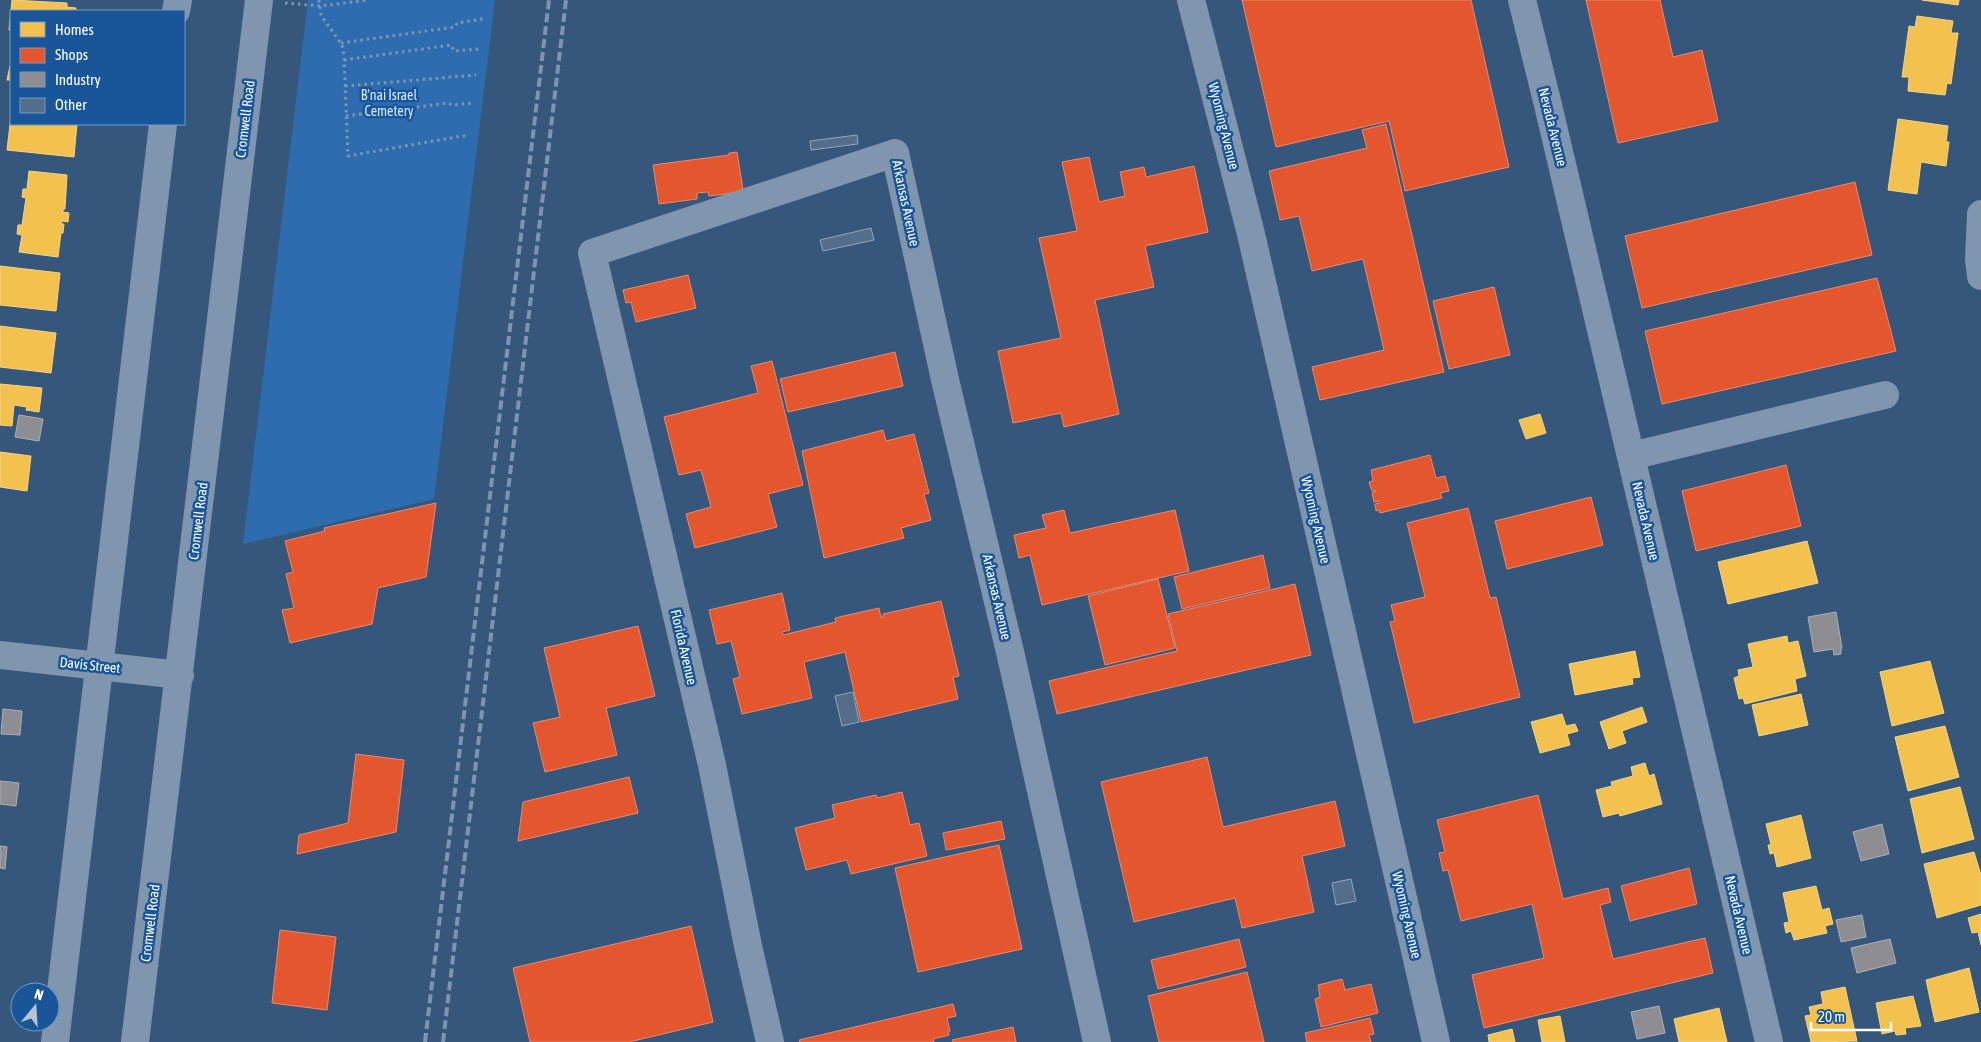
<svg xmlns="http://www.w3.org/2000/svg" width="1981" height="1042" viewBox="0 0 1981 1042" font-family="'Asap Condensed',sans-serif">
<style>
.green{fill:#2d6daf}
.homes{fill:#f2c14e;stroke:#f6d483}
.shops{fill:#e4572e;stroke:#ec896d}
.industry{fill:#8d8d92;stroke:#afafb3}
.building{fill:#526e8b;stroke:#94a7bb}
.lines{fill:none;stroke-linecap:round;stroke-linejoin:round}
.path{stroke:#8096ae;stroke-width:3;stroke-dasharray:2.5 4;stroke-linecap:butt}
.minor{stroke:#8096ae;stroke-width:28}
.rail{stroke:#7f94ad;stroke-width:4;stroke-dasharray:9 4;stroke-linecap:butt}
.labels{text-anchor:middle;stroke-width:5;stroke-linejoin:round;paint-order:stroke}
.park-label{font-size:14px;fill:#d5e8fc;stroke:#185699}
.street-label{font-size:14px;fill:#fff;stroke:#185699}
</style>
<rect width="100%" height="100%" fill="#35577c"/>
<path class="green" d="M308,0H495L434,499L243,544Z"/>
<path class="homes" d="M12,0L67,3V7L76,8V11H79H11V30H9Z
M1922,0H1959L1958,5Z
M1917,16L1953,21L1951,33H1958L1951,84L1947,83L1945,95L1908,91L1909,77H1902L1909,26L1915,27Z
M10,66H11V80H7Z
M11,116V124H77L74,157L7,150Z
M1898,119L1948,126L1946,142H1949L1946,166L1921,162L1917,194L1888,190Z
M29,171L67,175L65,209H63V212L69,213L68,222L62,221L61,224H64L63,233H61L58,257L19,252L22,235L17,234L18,225H22L26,198L22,197L23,189H27Z
M0,266L60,273L56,311L0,305Z
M0,326L56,333L51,373L0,367Z
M0,384L42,388L39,412L26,410L27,407L14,405L12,426L0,425Z
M1540,414L1546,433L1526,439L1519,420Z
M0,452L31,456L27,491L0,487Z
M1807,541L1818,583L1728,604L1718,562Z
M1787,636L1788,643L1798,641L1806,676L1795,679L1797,691L1745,704L1743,698L1739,699L1734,678L1739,676L1738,670L1753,667L1748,644Z
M1635,651L1640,677L1632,678L1633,684L1575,695L1569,664Z
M1930,661L1944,713L1892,726L1880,672Z
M1801,694L1808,725L1759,736L1752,705Z
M1642,707L1647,722L1622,731L1626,743L1609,749L1600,722Z
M1562,714L1566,726L1575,724L1578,731L1567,734L1570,745L1540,753L1531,722Z
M1945,726L1959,777L1908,791L1895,737Z
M1645,763L1649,776L1654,774L1662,804L1620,816L1619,813L1603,817L1596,790L1612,786L1611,782L1633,776L1631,767Z
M1960,787L1974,839L1922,853L1910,799Z
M1801,815L1811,858L1777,867L1774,853L1770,854L1768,845H1771L1766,824Z
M1974,852L1981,875V905L1937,918L1924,864Z
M1816,886L1822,910L1829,908L1833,924L1825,926L1827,933L1794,940L1791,931L1786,933L1784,923L1789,922L1783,893Z
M1981,914V945L1978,932L1972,933L1968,918Z
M1969,968L1979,1012L1935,1022L1926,980Z
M1845,987L1857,1041L1811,1042L1805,1016L1811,1015L1809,1007L1823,1004L1821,992Z
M1913,996L1921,1026L1905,1028L1906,1034L1896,1035L1895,1031L1882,1034L1876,1003Z
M1719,1008L1727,1042H1679L1674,1019Z
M1560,1016L1565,1042H1542L1538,1020Z
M1512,1029L1515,1042H1489L1488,1035Z"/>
<path class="shops" d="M1242,0H1471L1509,167L1405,191L1389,121L1276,147Z
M1586,0H1660L1673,57L1702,50L1718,121L1618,143Z
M1386,124L1444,372L1320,400L1312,367L1384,350L1363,259L1312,271L1299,216L1280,220L1269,171L1367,148L1362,130Z
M737,152L744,196L733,193L709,196L708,192L697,193V199L659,204L653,165L729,155V153Z
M1089,157L1099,202L1125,196L1120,172L1144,167L1146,177L1194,166L1208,232L1145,246L1154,287L1095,300L1119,414L1064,427L1061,413L1013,423L998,351L1061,338L1039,238L1077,231L1062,162Z
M1855,182L1872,255L1642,308L1625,236Z
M688,275L696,308L636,322L631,302L626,303L623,290Z
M1877,278L1896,351L1662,404L1645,331Z
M1494,287L1510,355L1449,369L1433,301Z
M895,352L903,386L788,412L780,379Z
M772,361L803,485L768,494L777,527L695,548L686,514L711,507L701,470L679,475L664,417L758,393L751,366Z
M883,430L886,441L914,434L929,493L924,494L931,520L901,528L904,538L824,558L802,451Z
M1430,455L1436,478L1445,476L1449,491L1440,493L1442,498L1380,513L1379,510L1376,511L1375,504L1379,503L1378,501L1374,502L1372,493L1376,491H1372L1369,482L1373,481L1371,470Z
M1786,465L1801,526L1696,551L1682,491Z
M1591,497L1603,545L1507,569L1495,521Z
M436,503L426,577L378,588L372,624L290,643L282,610L294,608L286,574L293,572L285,541L325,531L324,528Z
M1468,508L1490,598L1496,597L1520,697L1414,723L1390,622L1395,621L1391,605L1425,597L1407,523Z
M1064,510L1070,533L1175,510L1189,571L1042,605L1030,555L1019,558L1014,535L1046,528L1042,515Z
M1263,555L1270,588L1182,609L1174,577Z
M1158,579L1175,648L1105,665L1088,596Z
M1295,584L1311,655L1057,714L1049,681L1177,651L1168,614Z
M782,593L790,630L782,632L783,635L836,622L835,618L879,608L881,618L883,617V614L941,601L959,676L953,677L958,699L861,722L845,652L804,662L812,698L742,714L733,679L740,677L731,641L717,644L709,610Z
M638,626L655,696L606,708L617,755L545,772L533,723L560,717L544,648Z
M356,754L404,760L396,832L297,854L299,835L348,823Z
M1207,757L1223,827L1335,801L1345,846L1302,856L1314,912L1242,928L1235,898L1134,922L1101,782Z
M629,777L638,813L518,841L523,802Z
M902,792L910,825L919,823L927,856L851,874L847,860L806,870L795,828L835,818L832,805L876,795L877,798Z
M1538,795L1563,899L1608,888L1611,902L1600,905L1613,959L1705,938L1713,973L1484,1028L1472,975L1544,958L1532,904L1461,921L1448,870L1443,871L1439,853L1445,852L1437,820Z
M1001,821L1005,839L946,850L943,833Z
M999,845L1022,949L918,972L895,868Z
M1689,868L1697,904L1630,921L1621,886Z
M691,926L713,1022L629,1042H530L513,968Z
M280,930L336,937L327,1010L272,1003Z
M1239,939L1246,967L1158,989L1151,960Z
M1247,972L1264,1042H1159L1148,996Z
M1342,979L1345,990L1371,984L1378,1013L1321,1027L1315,999L1320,997L1318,985Z
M953,1004L956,1016L947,1018L950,1031H948L949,1035L933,1039L934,1042H800L799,1040Z
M1370,1018L1374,1034L1369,1035L1371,1042H1307L1305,1033Z
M1013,1027L1016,1042H953L952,1040Z"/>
<path class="industry" d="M19,415L43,419L39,441L15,437Z
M1836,612L1842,648H1841V654L1834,655L1833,649L1814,652L1808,617Z
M3,709L22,711L20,735L1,734Z
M0,781L19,783L16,806L0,804Z
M1882,824L1889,854L1861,861L1853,832Z
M0,846L7,847L5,869L0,868Z
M1862,915L1866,937L1841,942L1836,920Z
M1890,939L1896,963L1857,973L1851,948Z
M1659,1006L1665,1033L1637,1039L1631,1012Z"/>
<path class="building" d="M857,135L858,144L811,150L810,141Z
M871,228L874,240L823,251L820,240Z
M853,692L859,722L842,726L835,696Z
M1351,879L1356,901L1336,905L1332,883Z"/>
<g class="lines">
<path class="path" d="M319,0L321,15L342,45L344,56L348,156L468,135
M285,3L320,6L369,0
M341,43L455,27L457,23L483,19
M344,60L451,45L454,51L479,49
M345,86L476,75
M346,116L448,103L452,105L472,103"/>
<path class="minor" d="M1191,0L1251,234L1436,1042
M1522,0L1548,105L1769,1042
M176,11L178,0
M1981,214L1979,259L1981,276
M1631,456L1885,395
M0,655L180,675
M55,1042L163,124
M135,1042L259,0
M770,1042L748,946L712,765L592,253L895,153L946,384L1011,656L1097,1042"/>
<path class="rail" d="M425,1042L549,0
M443,1042L566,0"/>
</g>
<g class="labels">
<g class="park-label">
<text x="389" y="100">B’nai Israel<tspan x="389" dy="16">Cemetery</tspan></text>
</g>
<g class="street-label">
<text transform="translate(245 119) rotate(-83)" y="5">Cromwell Road</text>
<text transform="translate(1224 126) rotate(76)" y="5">Wyoming Avenue</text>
<text transform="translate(1553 127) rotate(76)" y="5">Nevada Avenue</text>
<text transform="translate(906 203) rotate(78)" y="5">Arkansas Avenue</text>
<text transform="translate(1316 520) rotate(77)" y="5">Wyoming Avenue</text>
<text transform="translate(198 521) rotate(-83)" y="5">Cromwell Road</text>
<text transform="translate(1646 521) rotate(77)" y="5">Nevada Avenue</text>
<text transform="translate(997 597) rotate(77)" y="5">Arkansas Avenue</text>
<text transform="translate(684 647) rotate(77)" y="5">Florida Avenue</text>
<text transform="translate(90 665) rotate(6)" y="5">Davis Street</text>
<text transform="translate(1407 915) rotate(77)" y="5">Wyoming Avenue</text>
<text transform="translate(1739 915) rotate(77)" y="5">Nevada Avenue</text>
<text transform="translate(150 923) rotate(-83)" y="5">Cromwell Road</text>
</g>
</g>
<rect x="10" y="10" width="175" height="115" fill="#185699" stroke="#749ac2"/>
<rect x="20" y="22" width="25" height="15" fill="#f2c14e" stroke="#749ac2"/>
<text x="55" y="35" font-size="15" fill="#ffffff">Homes</text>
<rect x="20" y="48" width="25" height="15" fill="#e4572e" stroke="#749ac2"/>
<text x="55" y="60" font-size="15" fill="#ffffff">Shops</text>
<rect x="20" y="72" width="25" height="15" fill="#8d8d92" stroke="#749ac2"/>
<text x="55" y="85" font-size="15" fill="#ffffff">Industry</text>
<rect x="20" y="98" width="25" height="15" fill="#526e8b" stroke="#749ac2"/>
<text x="55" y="110" font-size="15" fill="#ffffff">Other</text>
<g transform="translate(35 1007) rotate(18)"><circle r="24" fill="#185699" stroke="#749ac2"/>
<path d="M0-4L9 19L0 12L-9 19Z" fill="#b8c4d1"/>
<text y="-8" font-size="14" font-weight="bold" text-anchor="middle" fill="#ffffff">N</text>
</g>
<path d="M1811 1022v8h80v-8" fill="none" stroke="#ffffff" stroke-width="2.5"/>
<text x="1818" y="1022" font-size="15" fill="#ffffff" stroke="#185699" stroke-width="4" paint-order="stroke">20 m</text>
</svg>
